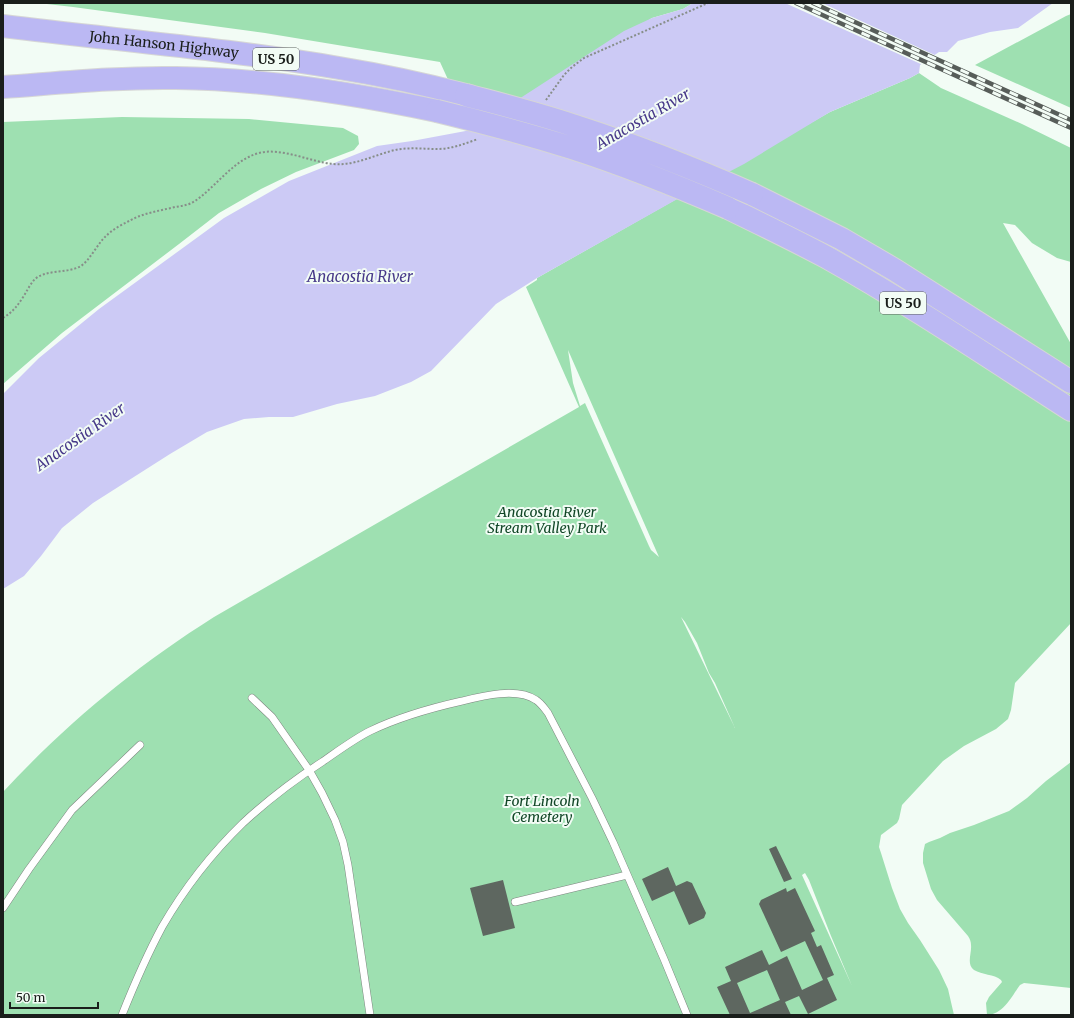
<svg xmlns="http://www.w3.org/2000/svg" width="1074" height="1018" viewBox="0 0 1074 1018" font-family="Merriweather,serif">
<style>
.green{fill:#9ee0b1;fill-rule:evenodd}
.water{fill:#cccaf5}
.pier{fill:#f2fcf5}
.building{fill:#5e6760;fill-rule:evenodd}
.lines{fill:none;stroke-linecap:round;stroke-linejoin:round}
.lane-casing{stroke:#7d857f;stroke-width:8}
.highway-casing{stroke:#d6d6d6;stroke-width:24}
.path{stroke:#878e89;stroke-width:2;stroke-dasharray:2 2;stroke-linecap:butt}
.lane{stroke:#fff;stroke-width:7}
.highway{stroke:#bbb8f3;stroke-width:22}
.rail-casing{stroke:#575d59;stroke-width:4.5}
.rail{stroke:#f2fcf5;stroke-width:3;stroke-dasharray:9;stroke-linecap:butt}
.highway-bridge-casing{stroke:#d6d6d6;stroke-width:24;stroke-linecap:butt}
.highway-bridge{stroke:#bbb8f3;stroke-width:22}
.labels{text-anchor:middle;stroke-width:4;stroke-linejoin:round;paint-order:stroke}
.shield{fill:#f2fcf5;stroke:#5b615c;stroke-width:1}
.shield-label{font-size:13px;font-weight:bold;fill:#1a1e1b}
.street-label{font-size:14px;fill:#1a1e1b;stroke:#f2fcf5}
.park-label{font-size:14px;font-style:italic;fill:#104626;stroke:#f2fcf5}
.water-label{font-size:15px;font-style:italic;fill:#473989;stroke:#f2fcf5}
</style>
<rect width="100%" height="100%" fill="#f2fcf5"/>
<path class="green" d="M38,3H693L683,9L652,18L471,130L440,62L265,33L73,7Z
M1071,14V108L975,65L1066,16Z
M919,73L941,88L1022,124L1071,148V262L1057,258L1032,243L1015,225L1003,223L1071,344V623L1015,683L1011,710L1008,719L996,729L964,746L943,761L902,805L899,819L897,823L881,835L879,847L881,853L892,888L900,909L908,923L920,940L939,970L948,989L954,1015H3V792C67,723 135,667 214,617L579,407L526,287L537,280V278L830,112L910,78ZM568,350L659,557L651,550L649,546L585,403L580,406L573,383ZM681,617L685,622L697,643L709,673L715,683L735,728ZM805,873L809,880L831,936L852,986L802,875Z
M122,117L249,119L343,128L358,136L359,144L354,150L296,172L261,189L219,213L179,244L62,333L3,384V122Z
M1071,762V988L1024,983L1020,985C1012,996 1003,1015 987,1015L986,1003L989,997L1002,982L1001,980C994,974 982,975 974,970C966,964 972,953 971,945C971,942 970,939 968,936L937,900L931,889L923,863V853L925,844L929,842L940,838L950,833L974,825L1009,811L1027,798L1046,781Z"/>
<path class="water" d="M693,3H1053L1018,28L990,32L958,41L947,52H939L920,65L919,73L910,78L830,112L744,164L681,197L537,278L496,304L431,371L411,382L375,396L337,404L293,417H269L244,419L207,432L170,454L93,503L62,528L41,556L24,576L3,589V394L39,358L99,309L224,218L289,181L377,146L412,141L471,130L624,31L652,18L683,9Z"/>
<path class="pier" d="M785,3H822L937,56L923,65Z"/>
<path class="building" d="M776,846L792,879L784,882L769,849Z
M668,867L676,886L687,881L692,883L706,913L704,918L689,925L674,891L652,901L642,879Z
M503,880L515,928L483,936L470,888Z
M786,888L787,892L795,888L815,931L811,933L817,947L821,945L834,975L827,978L837,1000L808,1014L799,996L785,1002L791,1015H730L717,987L731,981L725,967L762,950L769,965L787,956L802,990L823,980L805,941L781,952L759,904L761,900ZM767,970L780,1000L750,1013L737,983Z"/>
<g class="lines">
<defs>
<path id="lane" d="M252,698L272,717L309,770L322,793L335,820L343,842L348,865L370,1015
M515,902L627,875
M3,908L29,869L72,810L140,745
M122,1015C134,985 147,955 162,927C184,889 212,853 243,823C268,800 294,780 322,762C338,751 354,739 370,731C399,717 431,708 462,701C482,696 517,687 536,700C541,703 544,708 548,713L592,798L613,842L664,959L687,1015"/>
<g id="highway">
<path id="s1" d="M3,26C115,40 228,49 339,68C382,75 424,84 466,95"/>
<path d="M3,87C60,83 118,77 176,78C264,79 351,93 437,111"/>
<path d="M752,194L842,239L895,270L1071,382"/>
<path d="M728,208C761,224 794,240 826,257C910,304 990,358 1071,410"/>
</g>
</defs>
<use href="#lane" class="lane-casing"/>
<use href="#highway" class="highway-casing"/>
<path class="path" d="M546,100L564,75L572,67L584,58L708,3
M3,318C13,312 19,304 25,294C28,289 31,283 35,279C47,269 66,274 81,266C90,260 98,243 106,236C112,230 121,225 129,221C143,213 159,211 175,207C182,206 189,205 195,201C217,186 233,160 259,153C281,147 311,162 333,164C355,166 374,155 395,150C409,147 423,149 437,149C451,149 464,144 478,139"/>
<use href="#lane" class="lane"/>
<use href="#highway" class="highway"/>
<defs>
<path id="rail" d="M796,3L1071,128
M813,3L1071,120"/>
</defs>
<use href="#rail" class="rail-casing"/>
<use href="#rail" class="rail"/>
<defs>
<path id="highway-bridge" d="M466,95C504,105 541,114 578,127C637,146 695,169 752,194
M437,111C482,122 527,134 572,148C625,165 677,186 728,208"/>
</defs>
<use href="#highway-bridge" class="highway-bridge-casing"/>
<use href="#highway-bridge" class="highway-bridge"/>
</g>
<g class="labels">
<g class="shield">
<rect x="253" y="48" width="46" height="22" rx="3"/>
<rect x="880" y="292" width="46" height="22" rx="3"/>
</g>
<g class="shield-label">
<text x="276" y="64">US 50</text>
<text x="903" y="308">US 50</text>
</g>
<g class="street-label">
<text dy="5" stroke="none"><textPath href="#s1" startOffset="162">John Hanson Highway</textPath></text>
</g>
<g class="park-label">
<text x="547" y="517">Anacostia River<tspan x="547" dy="16">Stream Valley Park</tspan></text>
<text x="542" y="806">Fort Lincoln<tspan x="542" dy="16">Cemetery</tspan></text>
</g>
<g class="water-label">
<text transform="translate(643 119) rotate(-30)" y="5">Anacostia River</text>
<text x="360" y="282">Anacostia River</text>
<text transform="translate(80 437) rotate(-35)" y="5">Anacostia River</text>
</g>
</g>
<rect width="1074" height="1018" fill="none" stroke="#1a1e1b" stroke-width="8"/>
<path d="M10 1002v6h88v-6" fill="none" stroke="#1a1e1b" stroke-width="2"/>
<text x="16" y="1002" font-size="12" fill="#1a1e1b" stroke="#f2fcf5" stroke-width="3" paint-order="stroke">50 m</text>
</svg>
